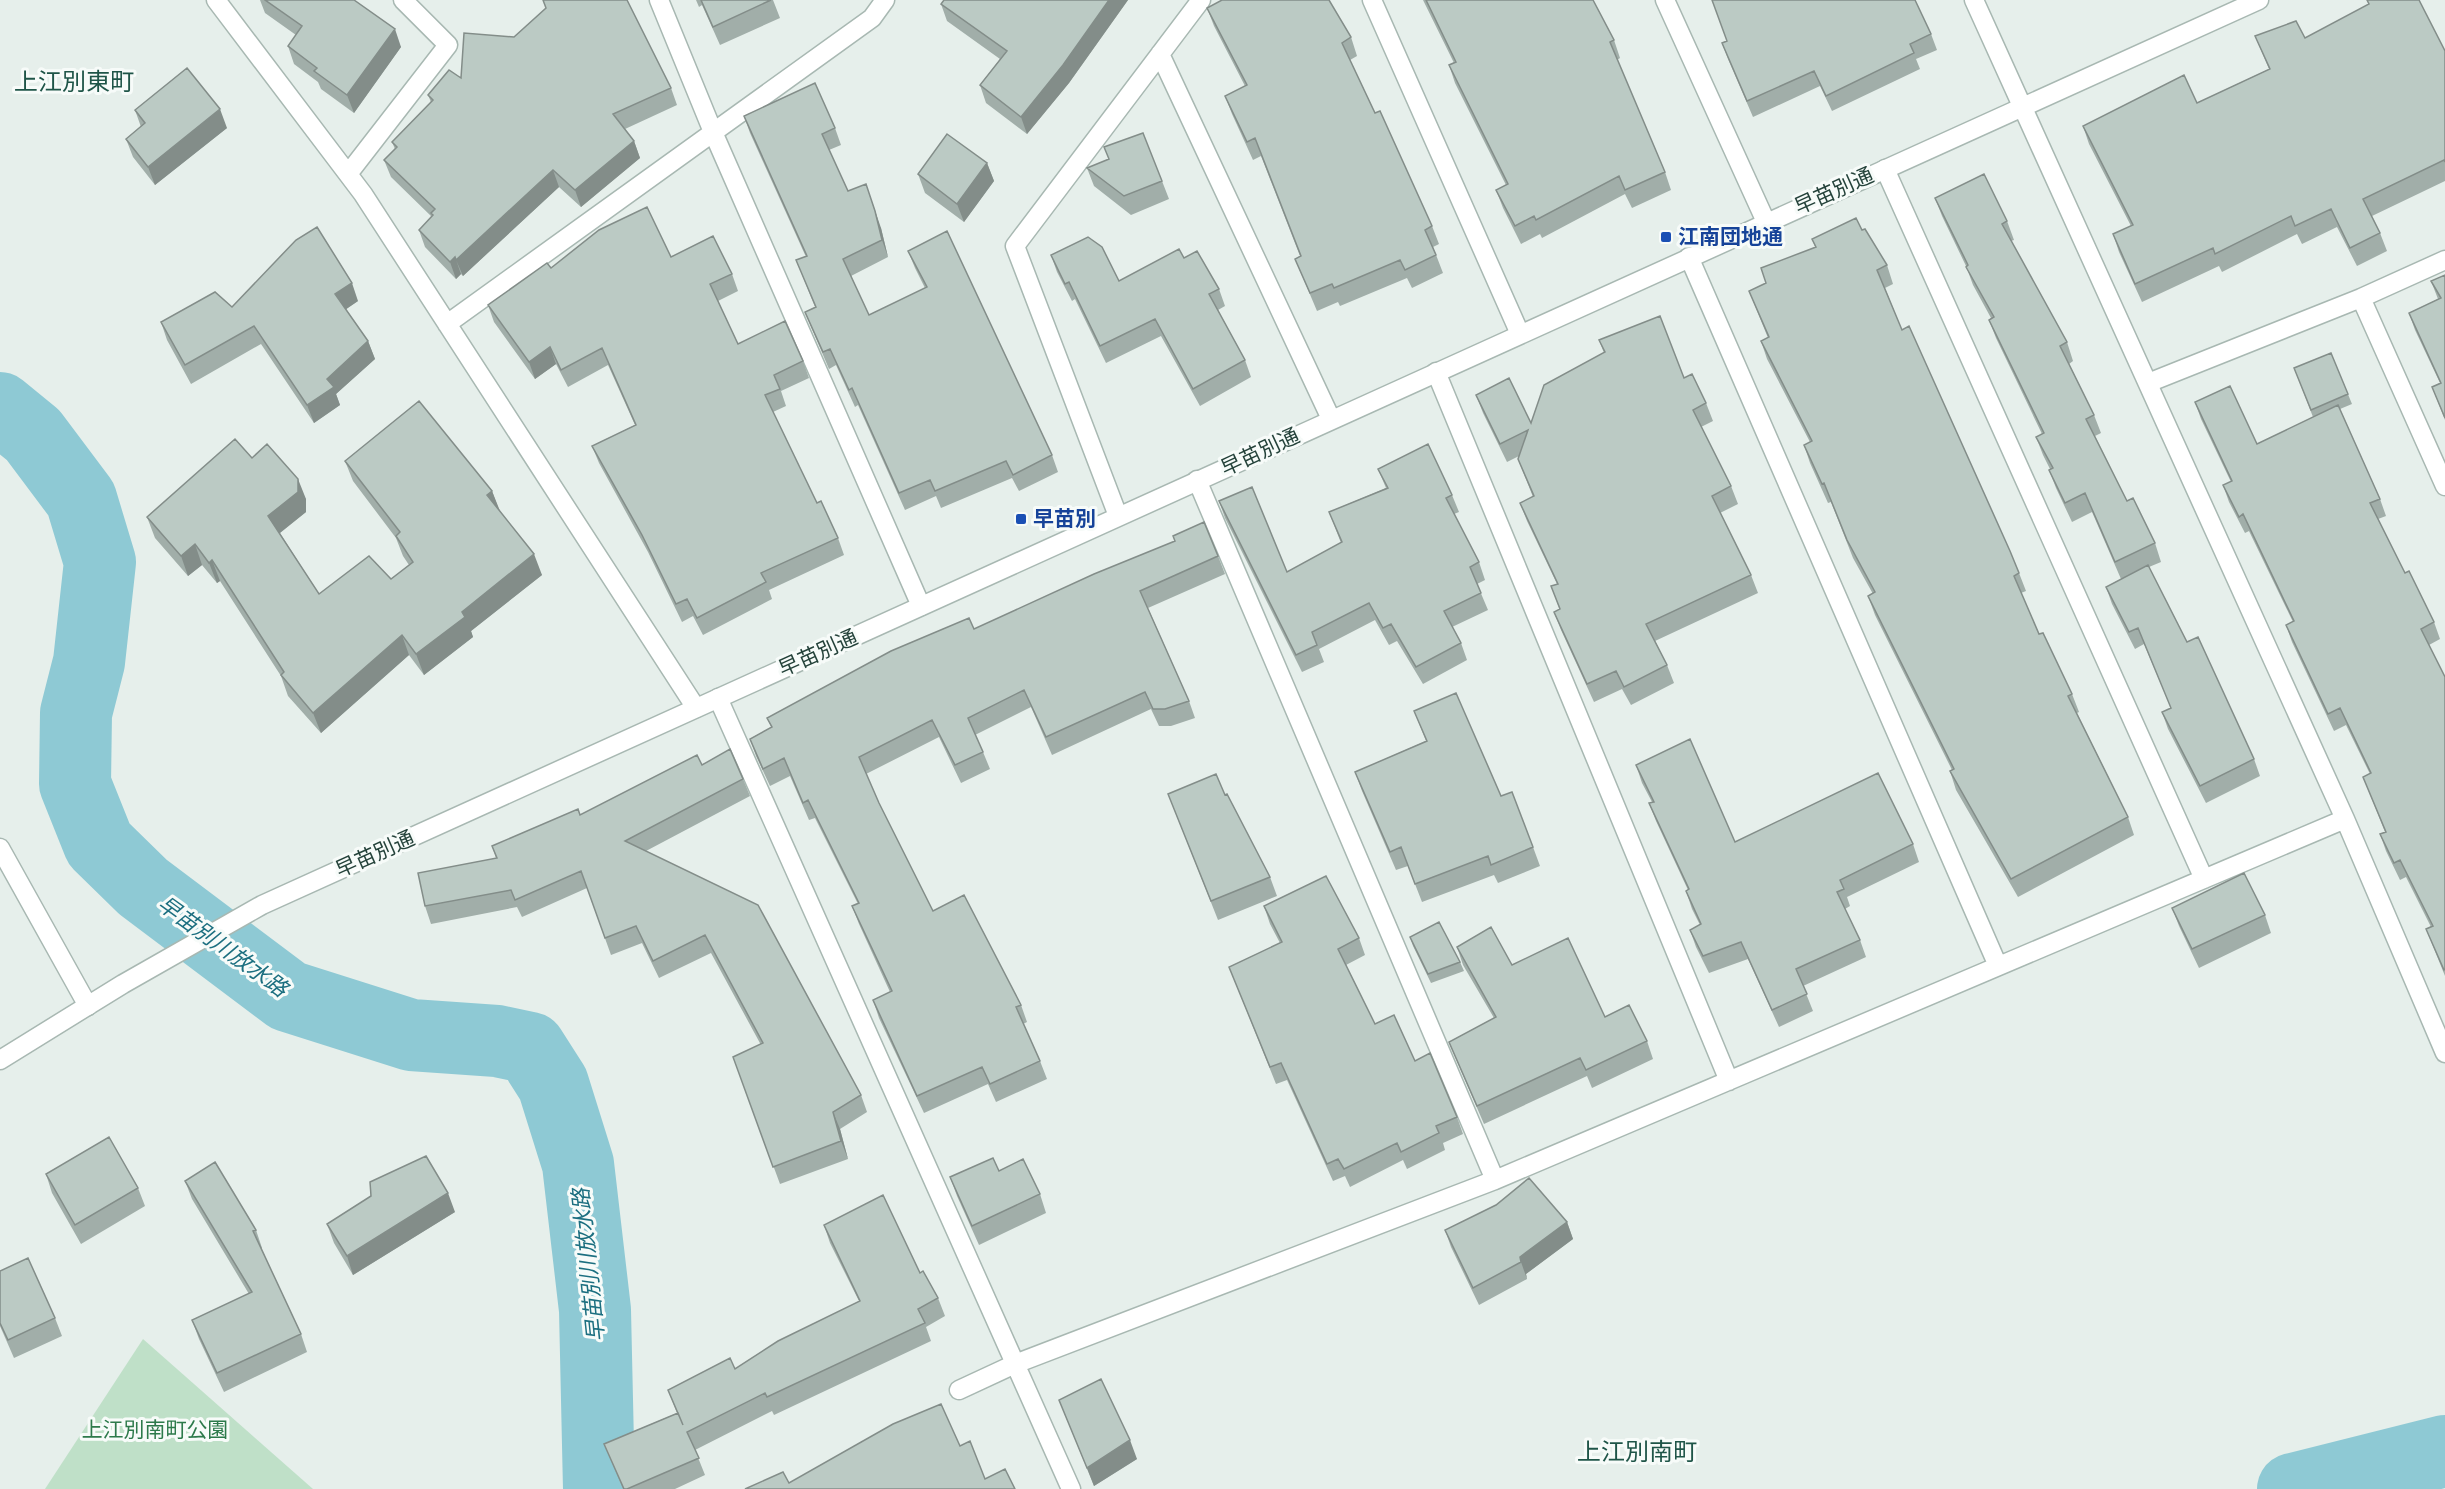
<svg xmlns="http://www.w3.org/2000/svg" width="2445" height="1489" viewBox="0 0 2445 1489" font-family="'PT Sans Narrow','Noto Sans JP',sans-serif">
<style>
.green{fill:#bfe0c8}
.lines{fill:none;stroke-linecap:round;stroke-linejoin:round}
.river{stroke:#8ec9d4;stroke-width:72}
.minor-casing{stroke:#a8b8b2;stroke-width:21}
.tertiary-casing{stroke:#a8b8b2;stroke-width:21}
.minor{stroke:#fff;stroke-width:18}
.tertiary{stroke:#fff;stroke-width:18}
.wall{fill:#a1aea9}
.shaded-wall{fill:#838d89}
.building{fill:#bbcac4;stroke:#838d89;stroke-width:1.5}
.transit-dot{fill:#1a4fb4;stroke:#f7fbf9;stroke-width:2}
.labels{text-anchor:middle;stroke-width:6;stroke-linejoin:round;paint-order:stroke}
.street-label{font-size:21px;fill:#24423a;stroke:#f7fbf9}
.transit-label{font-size:21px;font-weight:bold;fill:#164399;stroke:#f7fbf9;text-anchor:start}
.park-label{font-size:21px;fill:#2d7a4b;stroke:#f7fbf9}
.water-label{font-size:22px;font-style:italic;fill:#1c6f80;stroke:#f7fbf9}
.quarter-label{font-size:24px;fill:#1f5548;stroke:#f7fbf9}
</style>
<rect width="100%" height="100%" fill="#e6efeb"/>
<path class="green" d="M143,1339L313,1489H45Z"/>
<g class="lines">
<path class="river" d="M0,408L33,435L81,499L100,562L89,662L76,713L75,784L99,844L143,887L288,996L411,1035L497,1041L530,1048L553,1084L578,1164L595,1310L599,1489
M2293,1489L2445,1451"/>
<defs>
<path id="minor" d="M216,0L363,194L696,708
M659,0L713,132L921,606
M1372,0L1520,334
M1665,0L1766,222
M1974,0L2345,819L2445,1053
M1160,54L1331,419
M1885,169L2204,879
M348,174L448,45L403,0
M1689,257L1998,966
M2361,298L2445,486
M447,324L872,18L885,0
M1436,372L1729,1081
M2148,383L2361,298L2445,260
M1197,480L1495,1180
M1118,516L1015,246L1201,0
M718,698L1071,1489
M0,848L88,1006
M959,1390L1015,1364L1495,1180L2345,819"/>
<path id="tertiary" d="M0,1060L123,984L262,905L2259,0"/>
</defs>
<use href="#minor" class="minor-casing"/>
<use href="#tertiary" class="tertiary-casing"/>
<use href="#minor" class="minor"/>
<use href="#tertiary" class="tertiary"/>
</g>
<path class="wall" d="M260,0H354L401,47L354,113L321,89L318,82L294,64L288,46L296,35L265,13Z
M696,0H773L780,18L720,45L702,5L699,7Z
M944,0H1128L1069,83L1027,134L986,103L980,85L1000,59L947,21L941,4Z
M1423,0H1593L1614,40L1620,58L1617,60L1665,172L1671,190L1632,208L1625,194L1542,238L1540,234L1521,244L1503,208L1496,190L1506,185L1455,83L1449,65L1454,63Z
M546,8L671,88L677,105L625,129L634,141L640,158L581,207L559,187L463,276L461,274L456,279L425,247L419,230L432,217L391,177L384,160L395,149L392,142L431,102L428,95L461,78L514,37Z
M1207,8L1351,37L1357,56L1350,60L1375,113L1432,226L1439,244L1433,247L1443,273L1412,288L1407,278L1340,306L1338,302L1317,311L1295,259L1300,256L1261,156L1253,160L1232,114L1225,96L1245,86L1214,26Z
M1931,34L1937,50L1916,59L1920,69L1832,111L1820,86L1753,117L1728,59L1722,43L1727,41Z
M2255,36L2305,38L2445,51V181L2372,216L2380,233L2387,251L2357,266L2337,227L2302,244L2297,234L2222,272L2219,266L2142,302L2119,252L2113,234L2131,226L2089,144L2083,126L2197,103L2269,69Z
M135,110L227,128L155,185L133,157L126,139L141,127Z
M744,116L835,128L841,145L829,150L848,191L881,228L888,257L851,276L869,315L925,288L915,268L908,251L1052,455L1058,472L1019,491L1012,478L941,508L936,496L905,510L858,405L855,407L836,365L829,369L812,329L805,312L815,307L796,260L806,257L750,133Z
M987,163L994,181L964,222L925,193L918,174Z
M1087,168L1162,181L1169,199L1131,215L1094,186Z
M1935,198L2007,221L2014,240L2011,241L2067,342L2073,361L2069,364L2094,415L2101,433L2095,436L2127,501L2155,543L2161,562L2149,567L2187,642L2254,759L2260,776L2206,803L2168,729L2162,712L2171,708L2144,644L2135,649L2112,604L2106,587L2121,579L2092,512L2072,522L2056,488L2049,470L2050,469L2043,455L2036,437L2042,434L1996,338L1989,320L1991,318L1973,285L1966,266L1942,216Z
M1862,230L1887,265L1893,284L1885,288L1902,330L2019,573L2026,591L2021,593L2039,634L2072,694L2079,712L2077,713L2128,817L2134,835L2018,897L1956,790L1950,771L1952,770L1875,615L1868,596L1873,594L1853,558L1831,502L1828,503L1810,463L1804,445L1810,442L1767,359L1761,341L1768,338L1749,291L1766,283L1815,247L1812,239Z
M1051,255L1119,281L1184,258L1219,289L1225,306L1218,310L1245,360L1251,377L1200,406L1161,336L1106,363L1075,299L1072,301L1057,272Z
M671,257L732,274L738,291L718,301L738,344L803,361L809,378L781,391L786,406L773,412L817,503L838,538L844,555L769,590L772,599L703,635L693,616L682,622L648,552L599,463L592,446L635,425L608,365L568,387L556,364L535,379L494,322L488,305L551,268Z
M2445,275V420L2432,387L2440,383L2415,330L2409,313L2438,299L2431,281Z
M358,301L346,309L368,341L375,359L336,394L340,405L314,423L261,344L191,384L167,340L161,322L232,307Z
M1599,340L1684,378L1706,403L1713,421L1701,427L1731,486L1738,504L1720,513L1751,575L1758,593L1655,641L1667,665L1674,683L1631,705L1622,689L1594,702L1561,630L1554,612L1560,610L1551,586L1557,584L1527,521L1520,503L1533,497L1518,459L1519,456L1507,462L1483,413L1476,395L1531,423L1604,353Z
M2331,353L2352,404L2340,409L2380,499L2386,516L2378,519L2405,573L2434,622L2440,639L2429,645L2445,677V976L2426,929L2431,927L2406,877L2400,880L2386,851L2380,834L2385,832L2363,777L2370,774L2346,725L2334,731L2292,642L2286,625L2293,622L2249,531L2245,533L2229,502L2223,485L2231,482L2201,419L2195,402L2257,444L2313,417L2294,368Z
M252,458L306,499V512L280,533L319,594L391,579L409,565L403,556L396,538L353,481L345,461L492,491L499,510L542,575L471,631L473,637L424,675L409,655L321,733L288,696L281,676L220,581L217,583L202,565L188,576L155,538L147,517Z
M1378,469L1452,495L1459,512L1454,514L1479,562L1485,580L1477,584L1488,610L1452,627L1461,643L1467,660L1423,684L1397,641L1389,645L1375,620L1319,649L1324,662L1302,672L1225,518L1219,501L1287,572L1341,543L1329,512L1386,488Z
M1218,556L1225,574L1148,608L1189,701L1195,718L1171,726H1159L1151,709L1052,755L1031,707L975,735L983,752L990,769L961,783L939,737L866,774L879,803L933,911L1021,1005L1027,1022L1023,1024L1040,1061L1047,1079L996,1102L988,1084L924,1113L879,1018L873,1000L890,992L859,924L852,906L858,904L815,818L809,820L790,776L770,786L756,756L750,739L771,727L767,718L974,629Z
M1414,711L1501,796L1533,847L1540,866L1498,883L1494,875L1422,902L1408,866L1396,870L1362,791L1355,772L1426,741Z
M702,765L743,779L750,796L646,851L861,1095L867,1112L840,1129L848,1159L780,1184L733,1057L761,1045L711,953L659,978L642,943L611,955L587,888L522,917L517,907L431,924L425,906L496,858L492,846L580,815Z
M1636,765L1735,842L1913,844L1919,862L1847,897L1850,906L1845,909L1860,940L1866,957L1803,986L1813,1011L1779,1027L1748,959L1709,973L1696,947L1690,930L1700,925L1692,909L1686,891L1688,890L1656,821L1649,803L1652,802L1642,783Z
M1168,794L1225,795L1270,877L1277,896L1218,920Z
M1264,906L1359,938L1365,955L1346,965L1375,1024L1415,1061L1457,1117L1463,1134L1443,1143L1445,1150L1407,1169L1403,1160L1350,1187L1345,1176L1333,1181L1287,1080L1276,1084L1229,967L1280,943L1270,924Z
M2172,908L2265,915L2271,933L2199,968L2179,926Z
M1410,937L1460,962L1464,971L1431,983L1413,946Z
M1457,947L1512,965L1605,1017L1647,1041L1653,1059L1592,1088L1587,1076L1484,1124L1456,1059L1449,1042L1494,1018L1463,965Z
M999,1171L1040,1194L1046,1213L979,1245L957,1196L950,1177Z
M46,1174L138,1188L145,1206L81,1244L52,1193Z
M185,1181L256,1230L262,1248L261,1249L301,1334L307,1352L224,1392L199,1339L192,1320L249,1294L192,1199Z
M371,1196L455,1212L353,1275L334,1243L327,1224Z
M1567,1222L1573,1239L1526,1274L1527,1279L1479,1305L1451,1247L1445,1230Z
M824,1225L920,1273L938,1298L945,1316L926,1327L931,1341L774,1415L772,1411L695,1450L705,1475L675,1489H623L604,1444L677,1413L668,1390L735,1369L859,1301L830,1243Z
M0,1271L55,1318L62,1336L14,1358L0,1326Z
M1059,1400L1137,1459L1094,1486Z"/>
<path class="shaded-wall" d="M1109,0H1128L1069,83L1027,134L1021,117Z
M395,29L401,47L354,113L347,95Z
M220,109L227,128L155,185L148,167Z
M634,141L640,158L581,207L575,190Z
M987,163L994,181L964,222L957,204Z
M553,170L559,187L463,276L456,260Z
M866,184L881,228L888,257L882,240Z
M455,257L461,274L456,279L450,262Z
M352,283L358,301L342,312L335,294Z
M368,341L375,359L336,394L340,405L314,423L307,405L327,379Z
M550,347L556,364L535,379L529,362Z
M298,479L306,499V512L276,536L268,516Z
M492,491L500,511L487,495Z
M195,544L202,565L188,576L181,556Z
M534,554L542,575L471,631L473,637L424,675L416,654L462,612Z
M212,560L220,581L217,583L209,563Z
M402,635L409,655L321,733L313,713Z
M833,1112L840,1129L848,1159L841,1141Z
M448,1193L455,1212L353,1275L347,1256Z
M1567,1222L1573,1239L1526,1274L1527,1279L1521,1262L1520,1257Z
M1130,1440L1137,1459L1094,1486L1087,1468Z"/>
<path class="building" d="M265,0H354L395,29L347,95L314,71L317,68L288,46L302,26Z
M543,0H627L671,88L613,114L634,141L575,190L553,170L456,260L455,257L450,262L419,230L433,215L431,213L435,209L384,160L397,147L392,142L433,100L428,95L449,70L461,78L464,33L514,37L546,8Z
M701,0H771L713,27Z
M944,0H1109L1063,65L1021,117L980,85L1007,51L941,4Z
M1222,0H1329L1351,37L1342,43L1375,113L1380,111L1432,226L1425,230L1436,255L1405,270L1400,260L1334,288L1332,284L1310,293L1295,259L1301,256L1255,138L1247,142L1225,96L1247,85L1207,8Z
M1426,0H1593L1614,40L1610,42L1665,172L1625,190L1619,176L1536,220L1534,216L1515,226L1496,190L1508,184L1449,65L1456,62Z
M1712,0H1915L1931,34L1910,44L1914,53L1826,96L1814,71L1747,101L1722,43L1727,41Z
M2367,0H2419L2445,51V162L2444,160L2363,199L2380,233L2350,248L2331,209L2295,226L2291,216L2215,254L2213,248L2135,284L2113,234L2133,225L2083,126L2184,75L2197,103L2270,69L2255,36L2296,21L2305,38L2369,4Z
M187,68L220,109L148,167L126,139L145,123L135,110Z
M815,83L835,128L822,134L848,191L866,184L875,211L882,240L843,259L869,315L927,287L908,251L947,231L1052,455L1013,475L1006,461L935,491L930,480L899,493L852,388L849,390L830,349L823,352L805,312L816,307L796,260L807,256L744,116Z
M1143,133L1162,181L1124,196L1087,168L1109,159L1104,147Z
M947,134L987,163L957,204L918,174Z
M1984,174L2007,221L2002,224L2067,342L2060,346L2094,415L2086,419L2127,501L2133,498L2155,543L2115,562L2085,493L2065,503L2049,470L2053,468L2036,437L2044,433L1989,320L1994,317L1966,267L1968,265L1935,198Z
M647,207L671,257L713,236L732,274L710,284L738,344L785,321L803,361L774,375L780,389L765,395L817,503L821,501L838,538L761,573L766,582L697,618L687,599L676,604L642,535L592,446L636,425L602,348L561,370L550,347L529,362L488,305L547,263L551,268L599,230Z
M1856,218L1862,230L1865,229L1887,265L1877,270L1902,330L1909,326L2010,551L2019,573L2014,576L2039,634L2043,633L2072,694L2068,696L2128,817L2011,879L1950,771L1954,769L1868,596L1875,592L1847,540L1824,483L1822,484L1804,445L1812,441L1761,341L1769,337L1749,291L1766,283L1761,268L1816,247L1812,239Z
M317,227L352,283L335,294L368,341L327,379L334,387L307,405L254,326L185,365L161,322L215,292L232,307L296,240Z
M1088,237L1102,247L1119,281L1179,249L1184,258L1197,251L1219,289L1209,294L1245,360L1193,389L1155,319L1100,346L1069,282L1065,284L1051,255Z
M2445,275V418L2432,387L2441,383L2409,313L2441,298L2431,281Z
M1660,316L1684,378L1692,374L1706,403L1693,410L1731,486L1712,496L1751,575L1646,624L1667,665L1624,687L1616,671L1587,684L1554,612L1560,609L1551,586L1558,584L1520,503L1534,496L1518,459L1528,430L1500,444L1476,395L1509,378L1531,423L1544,385L1605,352L1599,340Z
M2331,353L2348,394L2311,410L2294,368Z
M2230,386L2257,444L2338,405L2380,499L2370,503L2405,573L2409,571L2434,622L2421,629L2445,677V969L2444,970L2426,929L2433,926L2400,860L2394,863L2380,834L2386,832L2363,777L2371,773L2340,708L2328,714L2286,625L2294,621L2243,514L2239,517L2223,485L2232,481L2195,402Z
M419,401L492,491L487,495L534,554L462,612L465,617L416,654L402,635L313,713L281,675L284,672L212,560L209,563L195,544L181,556L147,517L235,439L252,458L267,444L298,479V492L268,516L319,594L369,556L391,579L413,562L396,536L400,532L345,461Z
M1428,444L1452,495L1446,498L1479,562L1470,567L1481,593L1444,611L1461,643L1416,667L1391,624L1383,628L1369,603L1312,632L1317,645L1296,655L1219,501L1252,487L1287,572L1342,542L1329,512L1388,488L1378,469Z
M1204,522L1218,556L1140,591L1189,701L1165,709H1153L1145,692L1046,737L1024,690L968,718L983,752L955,765L932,720L859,757L879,803L933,911L964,895L1021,1005L1016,1007L1040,1061L990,1084L982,1067L917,1096L873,1000L892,991L852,906L859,903L808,800L803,803L784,758L763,769L750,739L772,727L767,718L891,651L969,618L974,629L1094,574L1175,541L1173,536Z
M2148,565L2187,642L2198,637L2254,759L2200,786L2162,712L2171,708L2138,628L2129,632L2106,587Z
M1456,693L1501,796L1512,792L1533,847L1491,865L1488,856L1415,884L1401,847L1390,852L1355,772L1427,741L1414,711Z
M1690,739L1735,842L1878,773L1913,844L1840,880L1844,889L1837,892L1860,940L1796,969L1807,994L1772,1010L1741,942L1703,956L1690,930L1701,924L1686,891L1689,889L1649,803L1654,802L1636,765Z
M730,749L743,779L625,841L758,905L861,1095L833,1112L841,1141L773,1167L733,1057L763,1043L705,935L653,961L636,926L605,938L581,871L515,900L511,890L425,906L418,873L497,858L492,846L578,809L580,815L697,755L702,765Z
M1216,774L1225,795L1227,794L1270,877L1211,901L1168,794Z
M2244,873L2265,915L2192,949L2172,908Z
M1326,876L1359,938L1338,949L1375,1024L1394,1015L1415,1061L1430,1053L1457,1117L1436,1126L1439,1133L1401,1152L1397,1143L1344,1169L1338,1159L1327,1164L1281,1063L1270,1067L1229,967L1282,942L1264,906Z
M1439,922L1460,962L1428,974L1410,937Z
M1491,927L1512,965L1568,938L1605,1017L1629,1005L1647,1041L1586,1070L1580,1058L1477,1106L1449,1042L1496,1017L1457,947Z
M109,1137L138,1188L75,1225L46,1174Z
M426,1156L448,1193L347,1256L327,1224L371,1196L370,1182Z
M993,1158L999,1171L1023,1159L1040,1194L972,1226L950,1177Z
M215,1162L256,1230L253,1231L301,1334L217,1373L192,1320L252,1292L185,1181Z
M1529,1178L1567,1222L1520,1257L1521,1262L1473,1288L1445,1230L1496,1205Z
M883,1195L920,1273L923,1271L938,1298L918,1309L925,1323L767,1397L765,1393L687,1432L699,1458L627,1489H624L604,1444L678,1413L683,1425L668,1390L730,1358L735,1369L778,1341L860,1301L824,1225Z
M28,1258L55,1318L8,1340L0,1323V1271Z
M1101,1379L1130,1440L1087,1468L1059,1400Z
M941,1404L960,1446L970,1441L985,1479L1005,1469L1015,1489H745L783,1472L789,1483L893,1424Z"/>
<g class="transit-dot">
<rect x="1660" y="231" width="12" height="12" rx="3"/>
<rect x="1015" y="513" width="12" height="12" rx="3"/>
</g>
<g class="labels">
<g class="street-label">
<text transform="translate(1834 191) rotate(-24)" y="7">早苗別通</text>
<text transform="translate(1260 452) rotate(-25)" y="7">早苗別通</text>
<text transform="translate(818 653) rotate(-24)" y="7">早苗別通</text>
<text transform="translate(375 854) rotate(-24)" y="7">早苗別通</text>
</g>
<g class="transit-label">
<text x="1678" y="244">江南団地通</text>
<text x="1033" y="526">早苗別</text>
</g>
<g class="park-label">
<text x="155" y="1437">上江別南町公園</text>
</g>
<g class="water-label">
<text transform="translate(223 946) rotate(36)" y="8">早苗別川放水路</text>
<text transform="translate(588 1265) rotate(-96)" y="8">早苗別川放水路</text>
</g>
<g class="quarter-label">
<text x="74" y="90">上江別東町</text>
<text x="1637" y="1460">上江別南町</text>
</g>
</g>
</svg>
